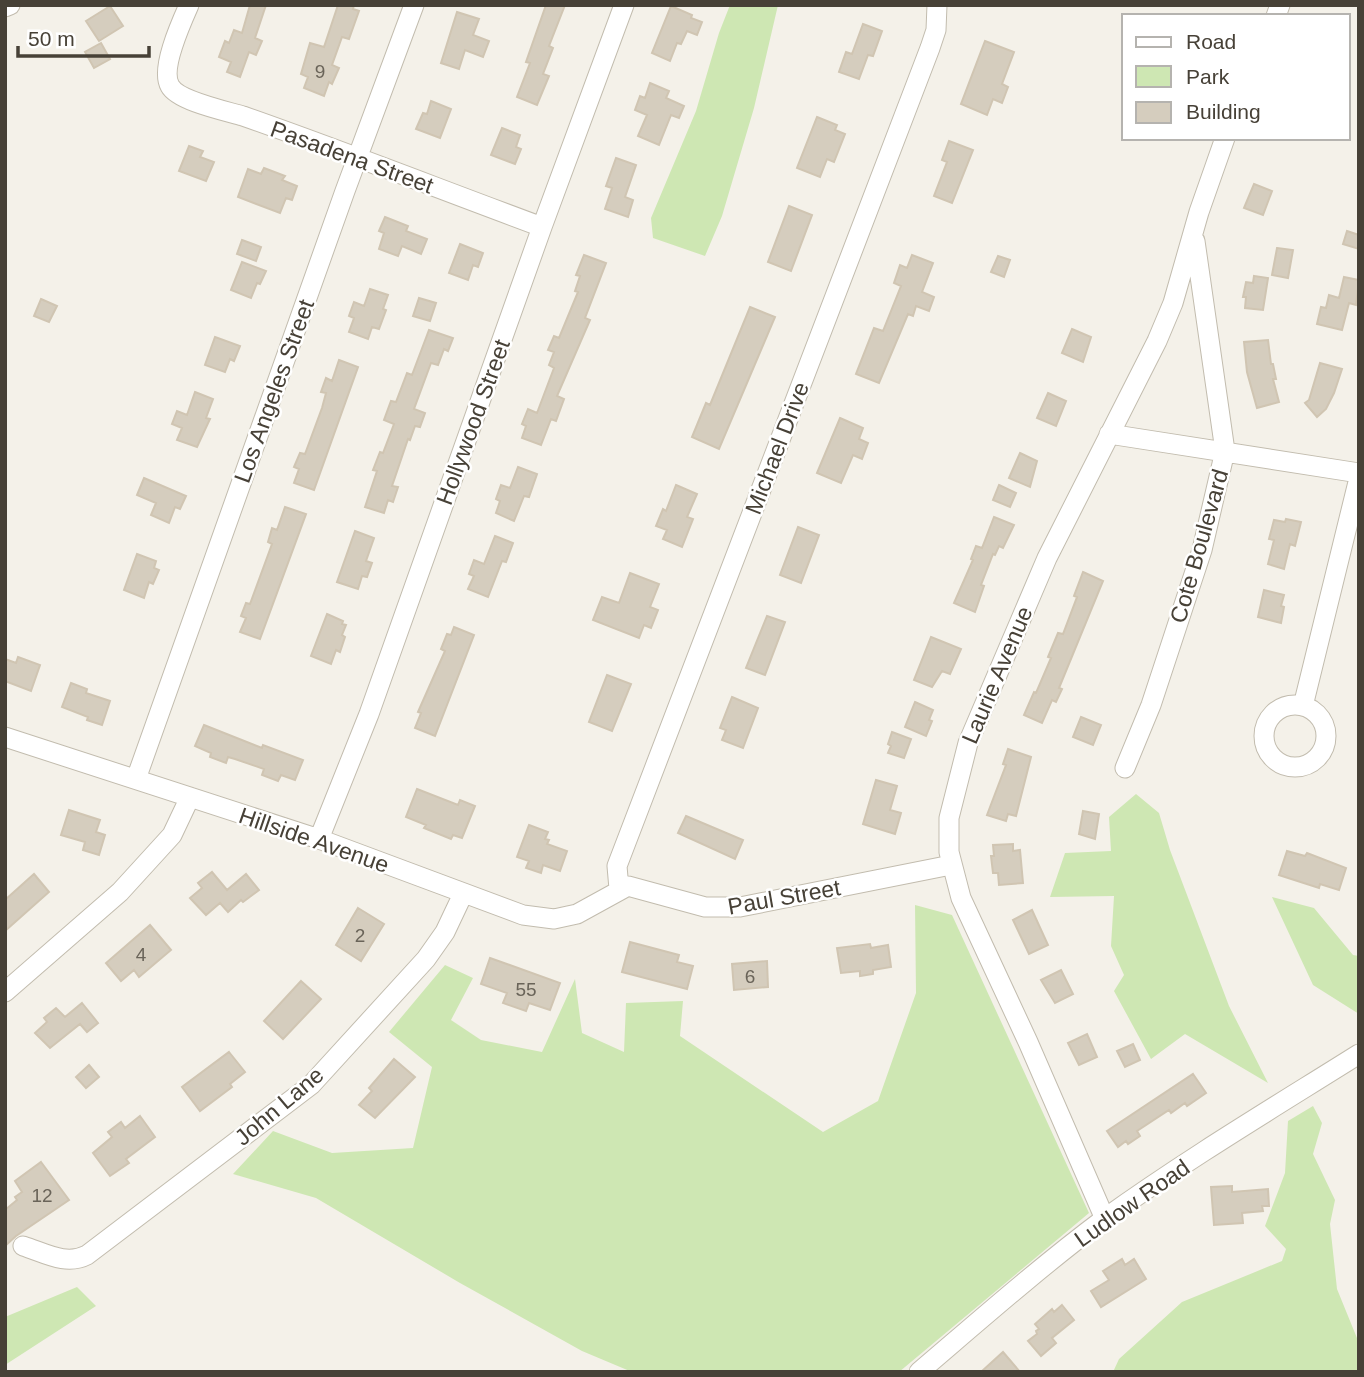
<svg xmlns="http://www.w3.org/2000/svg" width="1364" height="1377" viewBox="0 0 1364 1377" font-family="Helvetica,sans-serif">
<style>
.green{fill:#cee7b3}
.building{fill:#d5cdbe;stroke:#d0c5b2;stroke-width:2}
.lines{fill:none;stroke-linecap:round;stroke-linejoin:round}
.minor-casing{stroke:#c2bcae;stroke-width:21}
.minor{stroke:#fff;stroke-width:19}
.labels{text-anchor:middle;stroke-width:5;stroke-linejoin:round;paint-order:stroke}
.number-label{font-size:19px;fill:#6a6459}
.street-label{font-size:23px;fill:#474137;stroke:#fff}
</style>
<rect width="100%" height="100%" fill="#f4f1e9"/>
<path class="green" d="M730,5H778L754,108L722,216L705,256L653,238L651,218L696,111L719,33Z
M1136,794L1159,813L1170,850L1229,1006L1268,1083L1185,1034L1151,1059L1114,991L1124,975L1111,946L1114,896L1050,897L1065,853L1111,851L1109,817Z
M1272,897L1314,908L1353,955L1359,956V1014L1313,985Z
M915,905L952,915L1089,1213L899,1372H632L582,1351L460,1283L316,1198L233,1174L273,1131L332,1153L413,1148L432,1067L389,1032L445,965L473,978L451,1020L481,1040L542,1052L575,979L582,1033L624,1052L626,1003L683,1001L680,1036L823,1132L878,1101L916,993Z
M1313,1106L1322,1123L1313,1154L1335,1200L1330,1224L1337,1289L1359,1343V1372H1113L1119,1359L1182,1302L1282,1261L1286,1249L1265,1226L1285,1173L1288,1121Z
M77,1287L96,1306L5,1365V1317Z"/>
<path class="building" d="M250,5H266L255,38L262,41L256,55L249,52L240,77L227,72L231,62L219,57L225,41L229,43L234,30L242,33Z
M338,5H354L353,9L359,11L349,39L342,37L332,65L339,68L332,84L329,82L324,96L304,88L308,77L301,74L310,43L324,47Z
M546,5H565L549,46L553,48L543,74L549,76L537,105L517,97L530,63L526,62Z
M110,6L123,26L99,41L86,21Z
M671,6L692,15L691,18L702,22L697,35L687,31L681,44L677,43L670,61L652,53Z
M457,12L479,19L473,35L489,41L483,57L465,50L459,69L441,63Z
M863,24L882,31L873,56L868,55L859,79L839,72L846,52L852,54Z
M985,41L1014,52L1002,84L1008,87L1002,103L993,99L987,115L961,104Z
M101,43L110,59L94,68L85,52Z
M650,83L669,91L666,98L684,106L679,118L671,115L659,145L638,136L647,115L635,110L640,96L645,98Z
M431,101L451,109L440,138L416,129L423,113L427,114Z
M817,117L837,125L835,130L845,134L834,162L827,159L820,177L797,168Z
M502,128L520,135L516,147L521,149L515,164L491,155Z
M949,141L973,150L952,203L934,196L947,162L942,160Z
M189,146L203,151L200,157L214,162L206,181L179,171Z
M616,158L636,165L625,197L633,200L628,217L605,209L612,188L606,186Z
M264,168L285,176L282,180L297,186L292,200L286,198L280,213L238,197L248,169L261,174Z
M1254,184L1272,191L1263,215L1244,208Z
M789,206L812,215L791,271L768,262Z
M385,217L408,226L406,231L427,239L421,254L402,246L398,256L379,249L384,233L379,231Z
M1347,231L1359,235V249L1343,244Z
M242,240L261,247L256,261L237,254Z
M460,244L483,253L478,267L473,265L468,280L449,273Z
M1277,248L1293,250L1288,278L1272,275Z
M584,255L606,263L585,318L590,320L557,396L564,399L556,421L551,419L541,445L522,438L526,426L522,424L528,409L537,413L554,368L549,365L554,352L548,350L554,336L559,338L578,292L575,291L580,276L576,275Z
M912,255L933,263L922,292L934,297L929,311L916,306L913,316L908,314L879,383L856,374L874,328L883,331L901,286L894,283L900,265L907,268Z
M998,256L1010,260L1004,277L991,272Z
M242,262L266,271L260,284L257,283L251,298L231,290Z
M1254,276L1268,278L1263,310L1245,308L1246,297H1243L1246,282L1253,283Z
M1344,277L1359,280L1356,305L1349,303L1342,330L1317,324L1321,307L1326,308L1329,295L1339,298Z
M370,289L388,295L383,309L386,310L379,329L372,327L368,339L349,332L354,318L349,316L354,302L364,306Z
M419,298L436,303L430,321L413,316Z
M41,299L57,306L49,322L34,316Z
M750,307L775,317L719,449L692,437L706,403L710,405Z
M1072,329L1091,337L1083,362L1062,353Z
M429,330L453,338L448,351L444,349L438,365L431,363L414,409L425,413L420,427L415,426L410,440L408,439L392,486L398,487L393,502L388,500L384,513L365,507L377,471L373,470L380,452L383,453L394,424L384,420L391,401L396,402L407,373L412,375Z
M215,337L240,346L234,361L230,359L225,372L205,365Z
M1268,340L1271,364H1273L1276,379H1273L1279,402L1257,408L1247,372L1244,342Z
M339,360L358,367L314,490L294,483L299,469L294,467L300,453L305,454L322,408L326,393L321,392L326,378L332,381Z
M1320,363L1342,369L1334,393L1326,409L1317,417L1305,403L1309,400Z
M195,392L213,399L206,418L210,419L197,447L177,440L182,428L172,424L177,411L187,415Z
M1048,393L1066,401L1056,426L1037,418Z
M840,418L863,428L859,439L868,443L862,459L853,455L841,483L817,473Z
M1020,453L1037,461L1030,487L1009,478Z
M518,467L537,474L529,497L524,496L514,521L496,513L500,501L496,499L501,485L510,488Z
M144,478L186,496L180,509L175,507L169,523L151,515L156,503L137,495Z
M676,485L697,494L687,517L693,519L682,547L663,539L667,530L656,526L663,509L666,511Z
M999,485L1016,493L1010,507L993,500Z
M285,507L306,514L260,639L240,632L246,618L241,616L246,603L250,604L272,544L268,542L272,528L277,530Z
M994,517L1014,525L1003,548L999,546L995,555L993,554L981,585L984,586L975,612L954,603L973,560L971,559L976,546L982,548Z
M1286,519L1301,522L1295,546L1290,544L1284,569L1268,564L1274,540L1269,539L1274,520L1285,522Z
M798,527L819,535L801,583L780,575Z
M355,531L374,538L366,561L372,563L367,577L362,576L358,589L337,582Z
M495,536L513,543L506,562L502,561L488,597L468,589L474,576L469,574L474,560L484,564Z
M137,554L156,561L154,568L159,570L153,584L149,582L144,598L124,590Z
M1083,572L1103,581L1059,688L1062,689L1056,702L1052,700L1042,723L1024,715L1034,692L1036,693L1051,658L1048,657L1058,633L1063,634L1077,597L1074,596Z
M630,573L659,584L650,607L658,610L651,628L644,625L639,638L593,620L602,597L619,603Z
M1264,590L1284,595L1281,606L1284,607L1281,623L1258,617Z
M327,614L343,621L342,624L346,625L342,635L345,637L340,652L336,650L331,664L311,656Z
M767,616L785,622L765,675L746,668Z
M454,627L474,635L435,736L415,728L421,713L418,712L445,651L441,649L447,634L451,635Z
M931,637L961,649L950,674L942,671L932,687L914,680Z
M18,657L40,665L31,691L5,681V659L16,663Z
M607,675L631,684L612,731L589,722Z
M71,683L87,689L86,693L110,701L102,725L87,720L88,717L62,707Z
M732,697L758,708L743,748L722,740L726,730L720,728Z
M915,702L933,710L929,720L932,721L926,736L905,727Z
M1081,717L1101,725L1093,745L1073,737Z
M204,725L262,748L263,745L303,760L295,780L281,775L278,781L262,775L264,769L235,759L228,757L226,763L210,757L211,753L195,746Z
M892,732L911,739L904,758L888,753L891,746L888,744Z
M1008,749L1031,757L1016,816L1008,814L1006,821L987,815L1006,765L1003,764Z
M876,780L897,786L890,810L901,813L895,834L863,824Z
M417,789L458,805L460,800L475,806L462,838L453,835L451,839L424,828L426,825L406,817Z
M69,810L100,820L96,832L105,835L99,855L83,850L85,842L61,835Z
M1083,811L1099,814L1095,839L1079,834Z
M686,816L743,840L735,859L678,833Z
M529,825L548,832L545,839L549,840L547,844L567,851L560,871L543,865L541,873L526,868L529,861L517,857Z
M1013,844V851L1020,850L1023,883L999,885L998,873H993L991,856H994L993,845Z
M1287,851L1305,856L1307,853L1346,868L1339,890L1320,884L1319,888L1279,875Z
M212,872L227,890L246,874L259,890L243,902L241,900L228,912L220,903L206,915L190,898L202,888L198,883Z
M34,874L49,892L5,931V900Z
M358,908L384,924L361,961L336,945Z
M1032,910L1048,945L1029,954L1013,920Z
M150,925L171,950L139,977L134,970L121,981L106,963Z
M630,942L679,955L677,962L693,966L687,989L622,972Z
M870,944L871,948L888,945L891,967L873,970V974L860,976V971L841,973L837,948Z
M490,958L560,983L550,1010L529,1003L526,1011L503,1003L507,993L481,984Z
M767,961L768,987L734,990L732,964Z
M1061,970L1073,994L1055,1003L1041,980Z
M301,981L321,999L283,1039L264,1021Z
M82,1003L98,1023L87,1032L80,1024L50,1048L35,1033L47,1022L44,1018L56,1008L65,1017Z
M1087,1034L1097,1057L1079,1065L1068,1043Z
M1133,1044L1140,1060L1125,1067L1117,1051Z
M229,1052L245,1072L230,1084L232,1087L200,1111L182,1087Z
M394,1059L415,1077L375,1118L359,1105L372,1091L369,1088Z
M89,1065L99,1077L86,1088L76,1077Z
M1193,1074L1206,1093L1187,1106L1185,1103L1171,1113L1169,1110L1137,1131L1140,1136L1128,1144L1126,1141L1118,1147L1107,1131Z
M140,1116L155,1137L126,1159L129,1163L110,1176L93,1153L112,1137L108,1132L121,1122L125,1128Z
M41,1162L69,1200L16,1236L5,1246V1210L17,1200L15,1197L22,1192L15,1181Z
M1232,1186V1192L1268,1189L1269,1206H1262L1263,1211L1242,1213L1243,1223L1214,1225L1211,1187Z
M1122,1259L1125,1265L1134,1259L1146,1279L1101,1307L1091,1291L1109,1280L1103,1271Z
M1062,1305L1074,1320L1052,1338L1056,1343L1041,1356L1028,1341L1037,1334L1036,1331L1039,1329L1035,1324L1052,1309L1054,1312Z
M1003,1352L1020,1372H981Z"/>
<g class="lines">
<defs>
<path id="minor" d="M189,5C181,23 160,69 170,86C178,101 226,111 243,116C343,151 442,190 542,227
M5,7L10,5
M1276,16L1280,5
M1109,434L1359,473
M1264 736a31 31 0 1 1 62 0a31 31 0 1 1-62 0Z
M1303,706L1359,478
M5,737L319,839L523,915L554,919L577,914L628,886L705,907H740L951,865
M1125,768L1151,705L1202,550L1225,451L1195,241
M136,779L345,191L414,5
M319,839L369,714L542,227L624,5
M619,889L617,866L930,48L936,30L937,5
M5,992L120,892L172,835L190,797
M1105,1219L1028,1042L961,898L949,852V818L968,743L1047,558L1157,341L1173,303L1199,212L1225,138
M23,1246C45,1253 66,1266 87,1255L311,1085L426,959L445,932L463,894
M919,1372C980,1320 1040,1267 1104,1219C1186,1160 1273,1108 1359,1054"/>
</defs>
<use href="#minor" class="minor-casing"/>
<use href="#minor" class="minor"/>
</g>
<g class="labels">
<g class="number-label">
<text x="320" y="78">9</text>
<text x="360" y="942">2</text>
<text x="141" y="961">4</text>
<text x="750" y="983">6</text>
<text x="526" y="996">55</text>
<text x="42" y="1202">12</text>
</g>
<g class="street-label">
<text transform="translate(352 157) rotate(20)" y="8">Pasadena Street</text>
<text transform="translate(274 391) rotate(-70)" y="8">Los Angeles Street</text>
<text transform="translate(473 422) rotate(-70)" y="8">Hollywood Street</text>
<text transform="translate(777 448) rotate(-69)" y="8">Michael Drive</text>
<text transform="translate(1199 546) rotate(-74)" y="8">Cote Boulevard</text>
<text transform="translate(997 675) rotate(-67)" y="8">Laurie Avenue</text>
<text transform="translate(314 840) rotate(19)" y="8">Hillside Avenue</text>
<text transform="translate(784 897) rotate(-10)" y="8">Paul Street</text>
<text transform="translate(279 1106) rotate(-40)" y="8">John Lane</text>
<text transform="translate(1132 1203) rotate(-35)" y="8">Ludlow Road</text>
</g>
</g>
<rect width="1364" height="1377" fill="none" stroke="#474137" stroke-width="14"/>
<rect x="1122" y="14" width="228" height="126" fill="#ffffff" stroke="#b5b3af" stroke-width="2"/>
<rect x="1136" y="37" width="35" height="10" fill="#ffffff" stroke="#b5b3af" stroke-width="2"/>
<text x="1186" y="49" font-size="21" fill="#474137">Road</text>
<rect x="1136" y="66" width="35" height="21" fill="#cee7b3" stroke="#b5b3af" stroke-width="2"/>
<text x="1186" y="84" font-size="21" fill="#474137">Park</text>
<rect x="1136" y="102" width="35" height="21" fill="#d5cdbe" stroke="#b5b3af" stroke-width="2"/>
<text x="1186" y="119" font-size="21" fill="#474137">Building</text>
<path d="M18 46v10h131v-10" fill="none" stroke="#474137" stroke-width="3.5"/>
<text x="28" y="46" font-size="21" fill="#474137" stroke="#ffffff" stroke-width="5" paint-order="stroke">50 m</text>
</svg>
